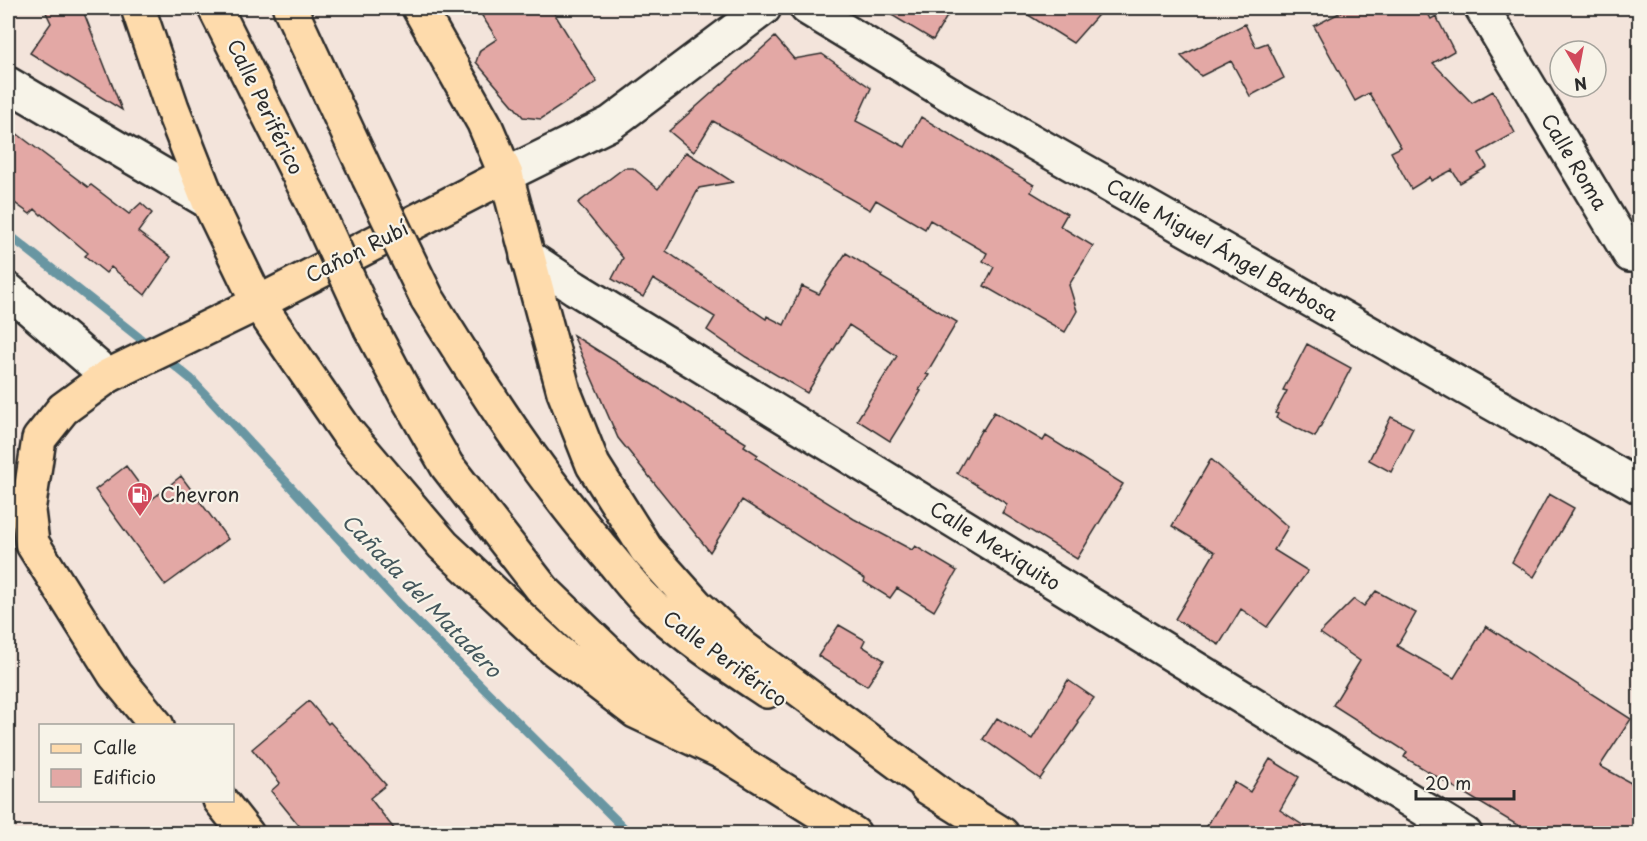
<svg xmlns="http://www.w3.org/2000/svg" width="1647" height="841" viewBox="0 0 1647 841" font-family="'Playpen Sans',sans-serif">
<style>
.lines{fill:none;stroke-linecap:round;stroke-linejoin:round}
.stream{stroke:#6996a2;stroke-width:9}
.building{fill:#e3a8a5;stroke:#2b2b2b;stroke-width:1.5}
.minor-casing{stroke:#2b2b2b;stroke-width:38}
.major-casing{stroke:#2b2b2b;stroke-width:38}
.highway-casing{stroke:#2b2b2b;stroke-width:38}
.minor{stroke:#f7f3e8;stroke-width:33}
.major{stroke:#fedbac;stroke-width:33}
.highway{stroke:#fedbac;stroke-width:33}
.highway-bridge-casing{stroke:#2b2b2b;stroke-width:38;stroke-linecap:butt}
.highway-bridge{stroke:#fedbac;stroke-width:33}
.labels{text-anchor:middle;stroke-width:4.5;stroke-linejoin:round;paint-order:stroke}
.street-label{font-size:20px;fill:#2b2b2b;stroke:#f7f3e8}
.poi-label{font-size:20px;fill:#2b2b2b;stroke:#f7f3e8;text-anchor:start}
.water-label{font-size:21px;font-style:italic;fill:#45585d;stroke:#f7f3e8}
</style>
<rect width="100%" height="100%" fill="#f3e4db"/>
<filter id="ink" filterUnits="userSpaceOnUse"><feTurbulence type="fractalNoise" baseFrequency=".0167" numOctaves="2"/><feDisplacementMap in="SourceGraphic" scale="12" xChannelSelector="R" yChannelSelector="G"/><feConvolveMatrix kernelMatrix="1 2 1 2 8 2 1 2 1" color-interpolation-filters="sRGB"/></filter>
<g filter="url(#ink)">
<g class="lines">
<path class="stream" d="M8,234L151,347
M164,357L191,379L400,605L630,834"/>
</g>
<path class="building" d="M44,8H82L122,110L30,53L51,23Z
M477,8H551L597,82L541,119L523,117L476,62L480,50L497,39Z
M880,8H952L933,40Z
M1017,8H1104L1073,43Z
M1349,8H1425L1431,19L1436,16L1454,51L1433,63L1472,103L1493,91L1515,133L1479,153L1487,167L1460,183L1452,170L1431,181L1430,177L1411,189L1391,152L1401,147L1369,93L1355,101L1314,26Z
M1245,24L1256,47L1267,43L1284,78L1250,96L1231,61L1201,76L1181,56Z
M775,37L794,59L822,54L871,88L856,121L905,147L921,117L1034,185L1031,192L1067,214L1060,226L1093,246L1069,285L1077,311L1065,332L984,286L994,267L983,261L987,253L930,220L925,229L876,200L870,210L713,121L694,152L669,131Z
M8,127L88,187L91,185L129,214L141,203L152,213L138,232L171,257L145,295L111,267L106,273L85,256L88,253L42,214L41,215L35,209L30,214L8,198Z
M686,152L733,182L699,188L666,251L766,319L767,316L784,325L802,286L819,294L846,253L882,275L881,277L957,322L926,374L929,375L919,390L921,391L890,441L857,420L897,356L849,325L807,393L746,357L707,330L715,317L653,279L643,297L612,279L623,258L578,203L624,168H633L658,189Z
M573,335L746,443L744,446L758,455L756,458L854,519L912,550L915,546L957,571L934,611L897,588L890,598L864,582L865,579L742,500L710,552L618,438Z
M1307,344L1351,368L1315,437L1276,418L1278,414L1275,413L1287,391L1283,390Z
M994,412L1043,441L1046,436L1123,484L1077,559L1002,513L1007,504L957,473L982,429L983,430Z
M1391,417L1413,428L1391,472L1369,460Z
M1211,459L1288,527L1274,550L1308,571L1267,627L1241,609L1219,645L1175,619L1215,552L1172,526Z
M126,466L151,500L181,476L228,539L165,585L95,490Z
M1549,494L1574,508L1534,577L1512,562Z
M1376,591L1416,613L1397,646L1454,678L1486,626L1631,719L1600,766L1640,788V823L1634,834H1532L1404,757L1407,752L1333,705L1360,661L1320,633L1354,599L1364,606Z
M839,625L865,640L862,646L884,660L867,686L818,656Z
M1068,680L1094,698L1077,721L1079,723L1040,779L983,739L997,718L1032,739Z
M309,701L328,724L330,722L386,785L370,798L398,834H306L271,791L280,783L252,749Z
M1270,759L1299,777L1280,810L1316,834H1202L1234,782L1250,792Z"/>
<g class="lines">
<defs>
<path id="minor" d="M807,8L947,93L1640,487
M1482,8L1630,255
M8,84L209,202
M506,175L611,123L764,8
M527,256L575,288L1465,834
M8,290L108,376"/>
<path id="major" d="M157,726L115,675L32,543L28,511L39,439L63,409L108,376L258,303L506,175
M220,800L247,834"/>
<path id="highway" d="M138,8L172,108L209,202L258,303L347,432L443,545L554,649L635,711L726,754
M215,8L315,207
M290,8L369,178
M419,8L484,123L506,175L564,392L593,465L646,549L696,605L742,647L946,798
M427,298C482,387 537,473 605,552C621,570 635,591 653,607C688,639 728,665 767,691
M371,329L406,395L447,466L543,590L627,671L726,754L854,834
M927,787L1002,834"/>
</defs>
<use href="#minor" class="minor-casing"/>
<use href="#major" class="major-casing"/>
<use href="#highway" class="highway-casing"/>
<use href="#minor" class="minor"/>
<use href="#major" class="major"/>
<use href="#highway" class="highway"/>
<defs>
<path id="highway-bridge" d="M369,178L427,298
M315,207L371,329"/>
</defs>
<use href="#highway-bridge" class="highway-bridge-casing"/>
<use href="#highway-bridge" class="highway-bridge"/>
</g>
</g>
<defs>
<symbol id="fuel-pin" viewBox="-11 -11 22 30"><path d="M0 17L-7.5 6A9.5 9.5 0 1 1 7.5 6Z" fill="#d1495b" stroke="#f7f3e8"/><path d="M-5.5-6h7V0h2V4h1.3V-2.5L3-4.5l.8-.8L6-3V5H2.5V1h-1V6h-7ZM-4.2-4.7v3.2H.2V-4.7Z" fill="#fff"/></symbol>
</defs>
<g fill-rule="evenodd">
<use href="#fuel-pin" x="125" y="480" width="30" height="40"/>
</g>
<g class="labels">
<g class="street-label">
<text transform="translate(265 107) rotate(64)" y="7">Calle Periférico</text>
<text transform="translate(1574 162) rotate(59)" y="7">Calle Roma</text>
<text transform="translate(1222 250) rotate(30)" y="7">Calle Miguel Ángel Barbosa</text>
<text transform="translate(357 252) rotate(-27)" y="7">Cañon Rubí</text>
<text transform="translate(995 546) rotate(32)" y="7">Calle Mexiquito</text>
<text transform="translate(725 659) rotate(36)" y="7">Calle Periférico</text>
</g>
<g class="poi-label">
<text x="160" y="502">Chevron</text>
</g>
<g class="water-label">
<text transform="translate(421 596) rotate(46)" y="7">Cañada del Matadero</text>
</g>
</g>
<rect width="1647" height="841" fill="none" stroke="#f7f3e8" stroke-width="30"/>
<rect x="15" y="15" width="1617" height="811" fill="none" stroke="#2b2b2b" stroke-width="2" filter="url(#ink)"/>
<rect x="39" y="724" width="195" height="78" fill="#f7f3e8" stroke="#a5a39c" stroke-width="1.5"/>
<rect x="51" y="744" width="30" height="9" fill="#fedbac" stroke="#a5a39c" stroke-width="1.5"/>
<text x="93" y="754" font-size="18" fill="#2b2b2b">Calle</text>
<rect x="51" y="769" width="30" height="18" fill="#e3a8a5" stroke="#a5a39c" stroke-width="1.5"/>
<text x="93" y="784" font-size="18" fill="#2b2b2b">Edificio</text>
<g transform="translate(1578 69) rotate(170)"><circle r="28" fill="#f7f3e8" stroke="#a5a39c" stroke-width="1.5"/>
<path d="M0-4.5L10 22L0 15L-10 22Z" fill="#d1495b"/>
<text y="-9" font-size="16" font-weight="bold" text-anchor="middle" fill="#2b2b2b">N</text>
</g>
<path d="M1416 790v9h98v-9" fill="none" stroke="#2b2b2b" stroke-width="3"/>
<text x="1425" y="790" font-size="18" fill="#2b2b2b" stroke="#f7f3e8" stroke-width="4.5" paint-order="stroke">20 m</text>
</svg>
